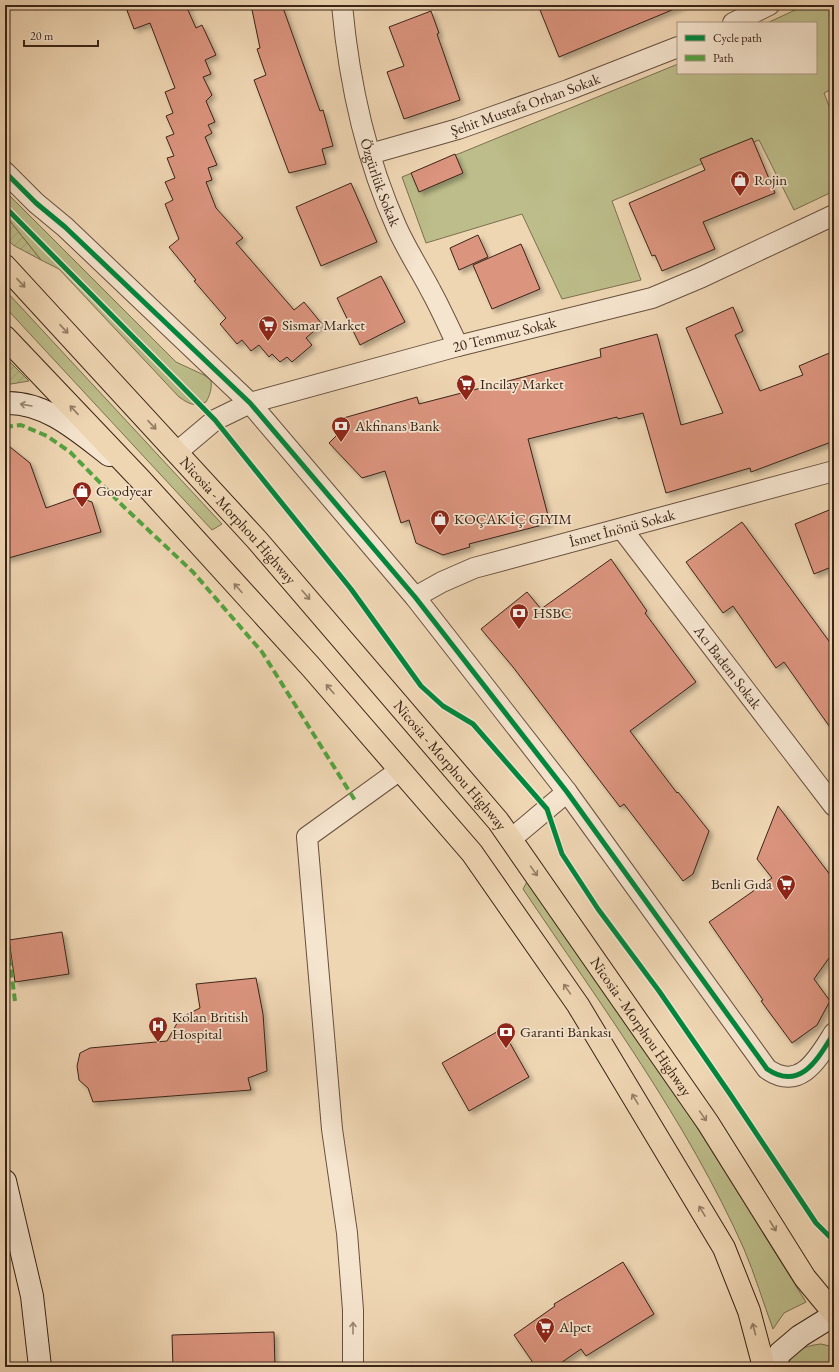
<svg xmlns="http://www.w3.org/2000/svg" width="839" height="1372" viewBox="0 0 839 1372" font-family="'EB Garamond',serif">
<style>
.grass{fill:#bcbd8a;stroke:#7b7050}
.garden{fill:url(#garden-furrows);stroke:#7b7050}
.building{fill:#db947e;stroke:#3a2417;filter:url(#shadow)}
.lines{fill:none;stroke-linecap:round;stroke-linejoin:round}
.street-casing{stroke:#67503e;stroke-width:22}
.secondary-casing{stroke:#3a2417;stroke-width:24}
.highway-casing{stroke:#3a2417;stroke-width:24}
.street{stroke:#f5e4ce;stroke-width:20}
.secondary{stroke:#f5e4ce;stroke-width:22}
.highway{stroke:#efd6b3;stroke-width:22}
.quiet{stroke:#54a340;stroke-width:4;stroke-dasharray:8 4;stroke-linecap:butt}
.cycleway-casing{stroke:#f5e4ce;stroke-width:8}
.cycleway{stroke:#00873e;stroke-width:5}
.oneway{stroke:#947d65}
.oneway2{stroke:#988472}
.labels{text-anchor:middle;stroke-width:3.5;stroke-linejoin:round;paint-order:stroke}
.street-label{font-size:15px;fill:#3a2417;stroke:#f5e4ce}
.poi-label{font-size:15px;fill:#3a2417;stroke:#f5e4ce;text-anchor:start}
</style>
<defs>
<pattern id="garden-furrows" width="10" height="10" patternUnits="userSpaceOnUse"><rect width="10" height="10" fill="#bcbd8a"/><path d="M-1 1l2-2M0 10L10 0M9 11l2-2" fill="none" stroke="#a2a276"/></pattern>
<filter id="shadow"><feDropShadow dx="3.5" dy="3.5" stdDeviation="2" flood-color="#0004"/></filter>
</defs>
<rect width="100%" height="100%" fill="#efd6b3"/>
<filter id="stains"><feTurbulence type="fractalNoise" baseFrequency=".005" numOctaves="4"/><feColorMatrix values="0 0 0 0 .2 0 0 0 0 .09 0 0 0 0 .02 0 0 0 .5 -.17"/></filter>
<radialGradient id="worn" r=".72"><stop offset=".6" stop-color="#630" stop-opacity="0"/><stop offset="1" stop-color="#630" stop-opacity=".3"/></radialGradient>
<path class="grass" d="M806,5H834V88L824,93L834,119V191L794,210L759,140L612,201L641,280L562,299L522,214L426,243L402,177L678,64V73H816V23H767Z
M5,191L176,362L204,375L211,380C212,389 210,395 206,402C194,407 189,404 179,397L59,269L41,260L5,215Z
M5,290L222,524L212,530L5,307Z
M528,880L668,1081L806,1302L784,1313L773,1329C763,1302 755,1275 744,1249C687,1121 601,1005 523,889Z
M821,1344L834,1347V1367H786C795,1350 803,1346 821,1344Z"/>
<path class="garden" d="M5,215L41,260L13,245L5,237Z
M5,357L29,381L5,385Z"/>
<path class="building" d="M125,5H191L187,8L196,28L202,25L216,55L205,60L211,74L203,77L212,95L206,101L215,122L208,125L212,133L205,137L217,165L208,168L212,180L206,182L216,208L243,238L236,243L294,310L304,302L322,324L306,338L312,345L292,362L287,357L280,362L272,354L269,357L259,345L251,351L242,340L237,344L220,324L226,318L194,281L196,280L169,247L179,239L165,204L173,200L165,182L175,178L167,158L174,156L166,137L174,134L166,116L173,113L165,92L175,88L150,23L134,29Z
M251,5H282L320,111L323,110L333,146L322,149L326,164L289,173L254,80L266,75L257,49L260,48Z
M538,5H684L559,57Z
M431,11L439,33L437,34L460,100L404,119L387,72L404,66L389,27Z
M752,138L775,193L703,222L715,249L662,271L655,255L652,256L629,203L705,170L700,159Z
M455,154L463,173L419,192L411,173Z
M351,183L377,242L321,266L296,207Z
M478,235L488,257L459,270L450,248Z
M521,244L540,289L492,309L473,265Z
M381,276L405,322L360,345L337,298Z
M733,307L743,331L735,335L760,391L803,375L799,366L834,351V441L751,472L750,468L666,493L643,413L618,419L617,417L528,439L550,523L469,544L470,547L443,555L416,543L409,520L401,523L385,471L362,478L329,443L342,430L333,421L417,397L419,404L601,357L600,349L657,334L681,425L723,413L686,328Z
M5,443L30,463L46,508L77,497L92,502L101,532L5,559Z
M834,508V566L814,574L795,524Z
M742,522L834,648V733L784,662L776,668L733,606L723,613L686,562Z
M611,559L647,611L645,613L696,682L630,731L677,793L678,792L709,831L693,874L683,881L624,804L620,807L513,667L481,629L527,592L541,609Z
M778,806L834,880V951L814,979L830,1001L817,1025L792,1043L761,1001L763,1000L709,922L772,878L757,859Z
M62,932L69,974L15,982L9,940Z
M256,978L263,1014L267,1071L248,1078L251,1090L93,1102L88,1088L79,1080L77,1066L80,1053L90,1048L167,1041L180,1018L200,1008L196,984Z
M502,1029L529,1077L469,1111L442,1063Z
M623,1262L654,1314L586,1356L581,1349L555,1367H536L514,1335L555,1306L554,1304Z
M274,1332L275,1367H173L172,1335Z"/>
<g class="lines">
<defs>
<g id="street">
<path id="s1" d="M342,5C349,82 365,157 397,228C407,250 420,270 431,291C441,309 449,328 458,346"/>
<path d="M733,23L769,5"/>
<path id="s2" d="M370,154L458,129L568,90L678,47"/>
<path d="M5,172L36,203L65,227L250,403L415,597L567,792L767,1069C801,1092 818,1058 834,1033"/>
<path id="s3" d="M177,452L215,420L250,403L458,346L652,298L702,277L834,215"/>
<path id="s4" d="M622,529L834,806"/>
<path id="s5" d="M415,597L442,582L474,568L834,471"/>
<path d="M511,839L567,792"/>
<path d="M353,1367V1310L347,1233L332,1129L307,837L400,770"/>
</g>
<path id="secondary" d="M5,403C45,401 79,432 109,455
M5,1181L32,1296L40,1367
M774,1367L780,1353L800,1336L834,1315"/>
<g id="highway">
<path id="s6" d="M5,266L257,540L498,821L708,1123L805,1278L834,1313"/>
<path d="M5,337L140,479L311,667L472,853L578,1005L724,1248L749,1311L764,1367"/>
</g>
</defs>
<use href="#street" class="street-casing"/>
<use href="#secondary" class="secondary-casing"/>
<use href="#highway" class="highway-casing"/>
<use href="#street" class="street"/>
<use href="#secondary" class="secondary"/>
<use href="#highway" class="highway"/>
<path class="quiet" d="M5,427L21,425L47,436L70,452L124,507L193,572L262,652L356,802
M5,922L15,1001"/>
<defs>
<path id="cycleway" d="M5,172L36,203L65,227L250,403L415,597L567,792L767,1069C801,1092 818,1058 834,1033
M5,207L215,420L351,589L421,686L443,706L473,724L547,809L562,854L598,909L659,991L730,1094L816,1223L834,1241"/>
</defs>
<use href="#cycleway" class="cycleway-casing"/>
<use href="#cycleway" class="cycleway"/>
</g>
<defs><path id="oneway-shaft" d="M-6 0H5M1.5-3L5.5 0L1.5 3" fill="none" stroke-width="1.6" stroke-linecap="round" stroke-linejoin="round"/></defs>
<g class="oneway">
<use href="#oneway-shaft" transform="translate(21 283) rotate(47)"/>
<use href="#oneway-shaft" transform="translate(64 329) rotate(47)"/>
<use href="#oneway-shaft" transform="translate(74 410) rotate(-133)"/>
<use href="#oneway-shaft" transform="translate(152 425) rotate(47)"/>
<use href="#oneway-shaft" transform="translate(238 588) rotate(-132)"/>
<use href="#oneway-shaft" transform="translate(306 595) rotate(49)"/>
<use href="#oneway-shaft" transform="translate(330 689) rotate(-131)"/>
<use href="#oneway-shaft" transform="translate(534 871) rotate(55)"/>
<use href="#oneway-shaft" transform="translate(567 989) rotate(-125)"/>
<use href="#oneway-shaft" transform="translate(635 1099) rotate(-121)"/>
<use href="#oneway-shaft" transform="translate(703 1116) rotate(55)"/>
<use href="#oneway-shaft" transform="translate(702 1211) rotate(-121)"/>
<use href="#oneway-shaft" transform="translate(773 1226) rotate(58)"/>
<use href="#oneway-shaft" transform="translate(754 1329) rotate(-105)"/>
</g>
<g class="oneway2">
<use href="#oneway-shaft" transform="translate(26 405) rotate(-170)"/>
<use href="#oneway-shaft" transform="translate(353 1328) rotate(-90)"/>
</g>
<defs>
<symbol id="shop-pin" viewBox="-11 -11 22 30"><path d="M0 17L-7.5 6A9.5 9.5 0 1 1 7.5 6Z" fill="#8f2418" stroke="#f5e4ce"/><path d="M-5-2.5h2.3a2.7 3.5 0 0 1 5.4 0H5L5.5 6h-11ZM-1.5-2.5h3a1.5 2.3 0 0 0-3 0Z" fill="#fff"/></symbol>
<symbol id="supermarket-pin" viewBox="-11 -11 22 30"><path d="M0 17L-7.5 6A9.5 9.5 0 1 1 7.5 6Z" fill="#8f2418" stroke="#f5e4ce"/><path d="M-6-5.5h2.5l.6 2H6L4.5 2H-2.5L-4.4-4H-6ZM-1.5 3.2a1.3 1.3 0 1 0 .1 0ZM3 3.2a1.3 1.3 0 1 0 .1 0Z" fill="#fff"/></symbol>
<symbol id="bank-pin" viewBox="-11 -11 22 30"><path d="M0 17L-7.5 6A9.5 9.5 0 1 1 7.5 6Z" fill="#8f2418" stroke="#f5e4ce"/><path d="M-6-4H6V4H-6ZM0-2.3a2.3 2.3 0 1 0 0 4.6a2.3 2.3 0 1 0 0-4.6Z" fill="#fff"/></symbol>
<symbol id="hospital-pin" viewBox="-11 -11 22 30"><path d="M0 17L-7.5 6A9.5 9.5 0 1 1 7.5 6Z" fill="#8f2418" stroke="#f5e4ce"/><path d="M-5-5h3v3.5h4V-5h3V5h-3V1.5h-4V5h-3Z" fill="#fff"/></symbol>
</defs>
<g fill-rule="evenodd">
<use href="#shop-pin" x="729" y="169" width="22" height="30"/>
<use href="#supermarket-pin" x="257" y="314" width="22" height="30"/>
<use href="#supermarket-pin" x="455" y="373" width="22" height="30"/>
<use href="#bank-pin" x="330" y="415" width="22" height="30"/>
<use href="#shop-pin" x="71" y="480" width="22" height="30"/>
<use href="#shop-pin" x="429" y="508" width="22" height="30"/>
<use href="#bank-pin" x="508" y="602" width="22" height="30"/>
<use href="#supermarket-pin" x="775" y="873" width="22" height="30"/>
<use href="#hospital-pin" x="147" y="1015" width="22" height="30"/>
<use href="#bank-pin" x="495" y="1021" width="22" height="30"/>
<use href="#supermarket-pin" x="534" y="1316" width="22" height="30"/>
</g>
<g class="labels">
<g class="street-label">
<text dy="5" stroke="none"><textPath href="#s2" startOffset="163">Şehit Mustafa Orhan Sokak</textPath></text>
<text dy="5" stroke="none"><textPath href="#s1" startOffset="182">Özgürlük Sokak</textPath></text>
<text dy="5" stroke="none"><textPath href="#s3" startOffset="352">20 Temmuz Sokak</textPath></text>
<text dy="5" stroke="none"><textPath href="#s6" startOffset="345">Nicosia - Morphou Highway</textPath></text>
<text dy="5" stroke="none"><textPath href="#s5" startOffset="219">İsmet İnönü Sokak</textPath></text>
<text dy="5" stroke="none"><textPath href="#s4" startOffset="174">Acı Badem Sokak</textPath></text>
<text dy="5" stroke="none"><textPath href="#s6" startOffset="669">Nicosia - Morphou Highway</textPath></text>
<text dy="5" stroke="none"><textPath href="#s6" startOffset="993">Nicosia - Morphou Highway</textPath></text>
</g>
<g class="poi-label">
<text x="754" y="185">Rojin</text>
<text x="282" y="330">Sismar Market</text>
<text x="480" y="389">Incilay Market</text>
<text x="355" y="431">Akfinans Bank</text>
<text x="96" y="496">Goodyear</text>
<text x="454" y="524">KOÇAK İÇ GIYIM</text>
<text x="533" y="618">HSBC</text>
<text x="772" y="889" text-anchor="end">Benli Gıda</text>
<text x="172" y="1022">Kolan British<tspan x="172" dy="17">Hospital</tspan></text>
<text x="520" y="1037">Garanti Bankası</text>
<text x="559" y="1332">Alpet</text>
</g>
</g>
<rect width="839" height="1372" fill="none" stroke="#efd6b3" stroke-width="20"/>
<rect x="6" y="6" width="827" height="1360" fill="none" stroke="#3a2417" stroke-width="2"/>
<rect x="10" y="10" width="819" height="1352" fill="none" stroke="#3a2417"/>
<rect x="677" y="22" width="140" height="52" fill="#f5e4ce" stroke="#aa9785"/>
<rect x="685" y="35" width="20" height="6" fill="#00873e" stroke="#aa9785"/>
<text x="713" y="42" font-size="12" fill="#3a2417">Cycle path</text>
<rect x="685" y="55" width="20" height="6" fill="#54a340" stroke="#aa9785"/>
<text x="713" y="62" font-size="12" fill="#3a2417">Path</text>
<path d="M24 40v6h74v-6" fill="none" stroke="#3a2417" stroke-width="2"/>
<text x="30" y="40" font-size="12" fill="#3a2417" stroke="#f5e4ce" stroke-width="3" paint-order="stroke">20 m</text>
<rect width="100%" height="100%" filter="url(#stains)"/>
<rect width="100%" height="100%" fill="url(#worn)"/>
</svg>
